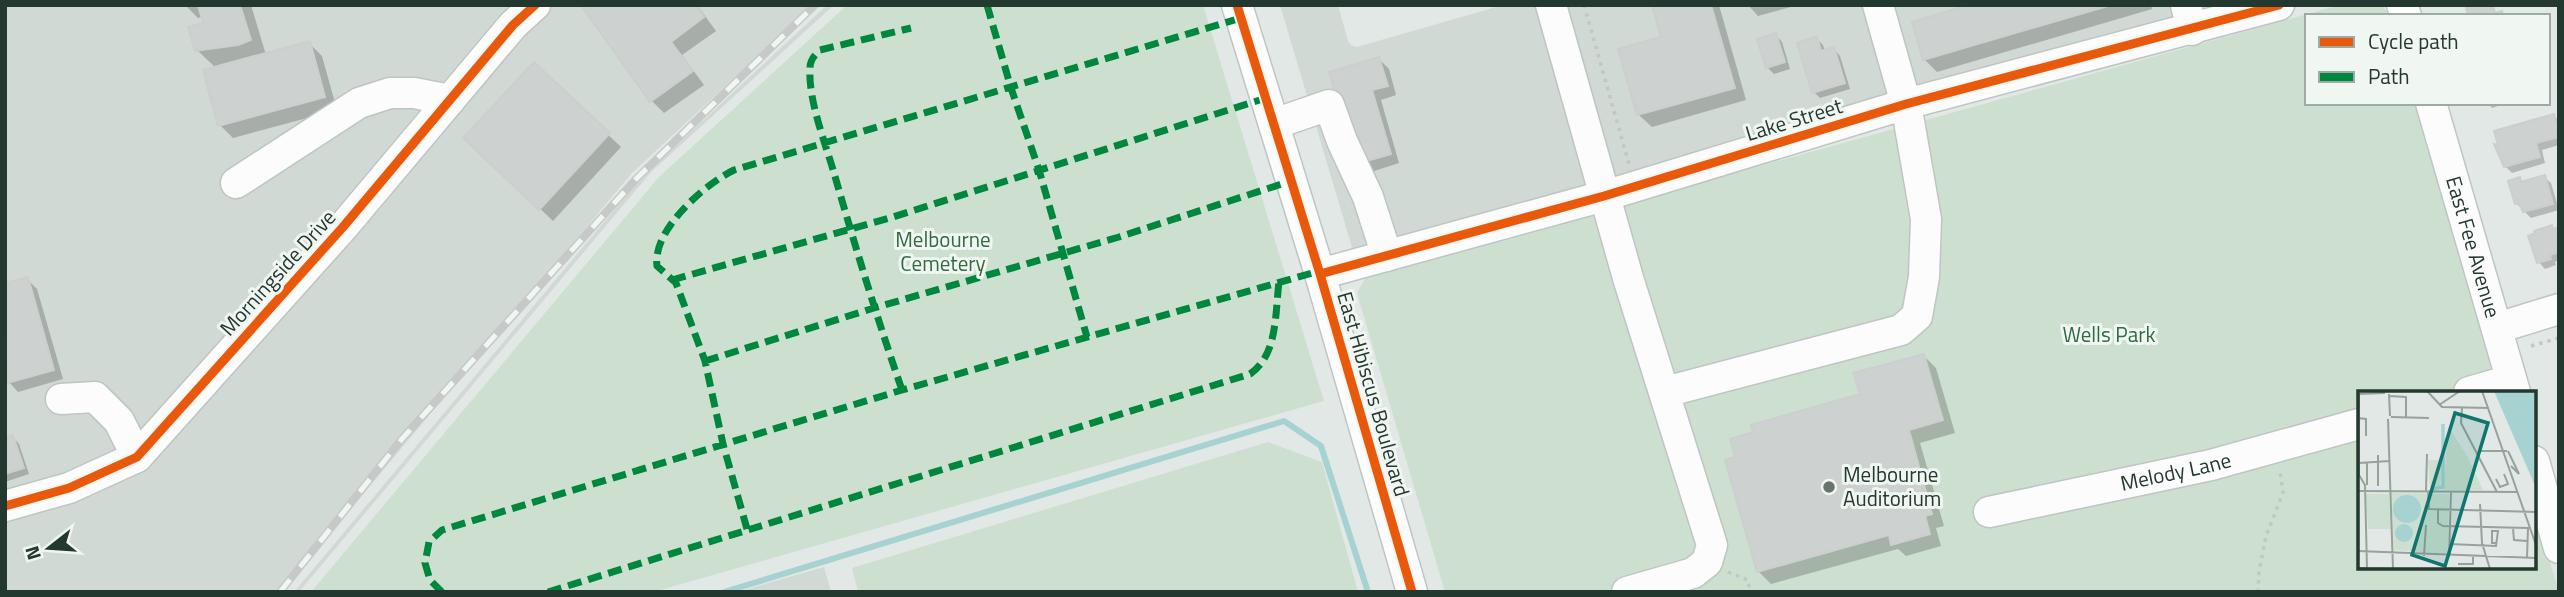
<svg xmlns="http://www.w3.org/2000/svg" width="2564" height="597" viewBox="0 0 2564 597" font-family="'Titillium Web',sans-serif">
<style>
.built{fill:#d1d9d4}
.green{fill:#cde0d0}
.shadow{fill:#0003}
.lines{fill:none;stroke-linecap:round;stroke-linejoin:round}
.stream{stroke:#a6d2d2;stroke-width:6}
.building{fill:#cdd1cf;stroke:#cbd0cd;stroke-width:2}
.minor-casing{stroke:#bfc5c2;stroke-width:33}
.path{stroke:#c0c8c4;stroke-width:3.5;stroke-dasharray:3.5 5;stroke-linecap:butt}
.minor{stroke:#fbfcfb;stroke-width:30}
.rail-casing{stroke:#c6c9c8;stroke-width:8}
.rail{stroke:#f0f7f3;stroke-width:5;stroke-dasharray:16;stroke-linecap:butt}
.quiet{stroke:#00873e;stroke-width:7;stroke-dasharray:14 7;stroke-linecap:butt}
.cycleway-casing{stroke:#f0f7f3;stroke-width:13}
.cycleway{stroke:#e8590c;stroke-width:9}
.poi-dot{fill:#66766f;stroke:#f0f7f3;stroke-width:2.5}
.labels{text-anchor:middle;stroke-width:6;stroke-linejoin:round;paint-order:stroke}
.street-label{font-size:21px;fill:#23382f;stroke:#f0f7f3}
.park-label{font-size:21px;fill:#316b3f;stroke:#f0f7f3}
.poi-label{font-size:21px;fill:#23382f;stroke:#f0f7f3;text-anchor:start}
.inset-river{fill:none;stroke:#a6d2d2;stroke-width:3.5}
.inset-road{fill:none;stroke:#96a29c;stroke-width:2}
.view{fill:#0f766e;fill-opacity:0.15;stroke:#0f766e;stroke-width:3.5}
.inset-edge{fill:none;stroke:#23382f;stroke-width:3.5}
</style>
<rect width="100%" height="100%" fill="#e2e8e5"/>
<path class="built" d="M5,5H813L632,173L281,592H5Z
M827,5H834L651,172L299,592H294L640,179Z
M1280,5H1338L1348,41L1351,45L1357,47L1503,5H1539L1590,189L1354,254Z
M1563,5H1866L1892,98L1613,183Z
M1890,5H2174L2178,23L1915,91Z
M824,567L831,592H737Z"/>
<path class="green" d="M847,5H1203L1324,401L653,592H311L659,177Z
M2340,5H2382L2389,16H2307V103H2416L2501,392H2359V567H2534V508L2559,592H1445L1357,293L1367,275Z
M1268,442L1322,462L1358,592H858L852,568Z"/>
<path class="shadow" d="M185,5H251L266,55L309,43L322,56L337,110L233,138L220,125L216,68L197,50L205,24L203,17L198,18Z
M589,5H697L716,31L682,55L704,85L664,113L652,101Z
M1654,5H1719L1746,100L1652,127L1639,115L1620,50L1663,38Z
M1748,5H1798L1758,16Z
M1974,5H2151L2152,9L1937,72L1924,59Z
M1776,35L1782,42L1790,69L1774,74L1767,67Z
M1816,38L1823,45L1825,52L1834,49L1840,56L1850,89L1820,98L1814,92Z
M1379,59L1389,69L1396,95L1381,100L1399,163L1368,173L1331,73Z
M534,65L621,147L553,221L478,150Z
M2488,103H2507L2492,108Z
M2554,116L2559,121V145L2542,150L2545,163L2512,173L2505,166Z
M2544,177L2551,183L2559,210L2531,218L2516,203L2519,179L2523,183Z
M2552,227L2555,230L2559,229V260L2555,262L2556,265L2545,269L2539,262L2537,234Z
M27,279L37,289L63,379L18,392L9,382L5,370V285Z
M1924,356L1936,368L1955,433L1920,443L1944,526L1936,528L1941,546L1906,556L1898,549L1771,584L1758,571L1862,396Z
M13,437L19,444L29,474L5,482V440Z"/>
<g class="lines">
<path class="stream" d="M724,592L1284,421L1321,446L1368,592"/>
</g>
<path class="building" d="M198,5H240L251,40L238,45L195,51L188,27L203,23Z
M586,5H696L704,17L671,42L693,71L650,102L583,8Z
M1652,5H1711L1735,88L1637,115L1618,49L1661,37Z
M1968,5H2111L1923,60L1912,22Z
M2472,5H2493L2495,13L2502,11L2503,16H2468L2466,7Z
M1776,33L1785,62L1766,68L1757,39Z
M1817,36L1821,51L1834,47L1845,83L1812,93L1797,43Z
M310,41L325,97L218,126L203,70Z
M1379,57L1388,86L1372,90L1391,154L1356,164L1329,72Z
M534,62L610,133L539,210L463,138Z
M2554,114L2559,137L2536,143L2540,157L2504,167L2494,144L2498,145L2494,131Z
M2545,175L2553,204L2523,212L2519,203L2515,204L2508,181L2520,177L2521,182Z
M2552,225L2553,229L2559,227V252L2550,255L2551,259L2537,263L2528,236L2535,233L2534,231Z
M28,277L54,370L7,383L5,283Z
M1924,354L1943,420L1909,430L1932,514L1925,516L1930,534L1891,545L1889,535L1757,572L1725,460L1735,457L1730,439L1753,432L1751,425L1860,394L1853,373Z
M13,435L24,468L5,474V438Z"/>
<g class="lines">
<defs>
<g id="minor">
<path d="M1237,5L1320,274L1412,592"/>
<path d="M1551,5L1628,278L1712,545L1707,562L1693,573L1627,592"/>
<path d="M2186,5L2192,30"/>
<path d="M2402,5L2406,16"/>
<path id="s1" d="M2431,103L2515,392"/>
<path d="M1274,124L1329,105L1342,141L1368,197L1387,256"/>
<path d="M236,183L359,103L390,93H414L450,100"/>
<path d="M1320,274L1604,196L1906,104L2279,5"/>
<path d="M2497,328L2559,309"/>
<path d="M1665,392L1901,330L1917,316L1924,277L1926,219L1906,104L1878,5"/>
<path d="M2469,392L2511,380"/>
<path d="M61,399L95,397L119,421L137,457"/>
<path d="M2534,461L2559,548"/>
<path d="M5,506L69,488L137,457L343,227L513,25L535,5"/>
<path id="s2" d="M1989,512L2211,465L2359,424"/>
</g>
</defs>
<use href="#minor" class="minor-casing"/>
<path class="path" d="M1584,5L1629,164
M2531,346L2559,338
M1728,572L1748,580L1750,592
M2258,592L2259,572L2266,536L2283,493L2280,471"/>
<use href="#minor" class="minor"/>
<defs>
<path id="rail" d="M280,592L401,440L636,179L815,5"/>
</defs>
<use href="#rail" class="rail-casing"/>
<use href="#rail" class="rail"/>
<path class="quiet" d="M987,5L1011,88L1039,170L1087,337
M672,280L893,217L1266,98
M705,361L874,308L1119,237L1291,181
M902,390C877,318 855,246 834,173C825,142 808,100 810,68C810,60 814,56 820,50L911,28
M747,529L723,444L705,361L676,283L657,266C652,230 705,184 734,170L1241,18
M442,592L430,580L425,563L429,542L442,530L902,390L1319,271
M548,592L1250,374C1278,355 1275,313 1279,282"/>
<defs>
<path id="cycleway" d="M1237,5L1320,274L1412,592
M1320,274L1604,196L1906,104L2279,5
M5,506L69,488L137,457L343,227L513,25L535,5"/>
</defs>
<use href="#cycleway" class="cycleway-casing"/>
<use href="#cycleway" class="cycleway"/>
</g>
<circle class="poi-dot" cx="1829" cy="487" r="7"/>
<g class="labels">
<g class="street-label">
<text transform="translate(1794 120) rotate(-17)" y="7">Lake Street</text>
<text dy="7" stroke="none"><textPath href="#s1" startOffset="150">East Fee Avenue</textPath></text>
<text transform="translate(278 273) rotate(-48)" y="7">Morningside Drive</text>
<text transform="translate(1373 394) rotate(74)" y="7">East Hibiscus Boulevard</text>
<text dy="7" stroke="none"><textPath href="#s2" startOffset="191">Melody Lane</textPath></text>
</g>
<g class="park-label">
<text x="943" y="247">Melbourne<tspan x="943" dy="24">Cemetery</tspan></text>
<text x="2109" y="342">Wells Park</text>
</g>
<g class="poi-label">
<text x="1843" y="482">Melbourne<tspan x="1843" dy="24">Auditorium</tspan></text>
</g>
</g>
<g transform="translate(2358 391)">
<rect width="178" height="178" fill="#e2e8e5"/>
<path d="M90,35L109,65L125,99H86ZM70,69H84L82,97H72ZM33,102L91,103L90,163L36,159ZM8,103H31L33,138H10Z" fill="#cde0d0"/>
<path d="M136,0H178V97ZM35 118a14 14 0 1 1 28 0a14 14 0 1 1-28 0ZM37 142a9 9 0 1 1 18 0a9 9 0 1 1-18 0Z" fill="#a6d2d2"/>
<path class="inset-river" d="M73,98L85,96V33"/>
<path class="inset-road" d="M69,0L84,16L131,17M124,0L179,157M31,3L32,25M31,5L48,6V27M81,14L102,0M104,17L103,32L139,101M33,26L71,27M0,27L8,28V45M30,28L35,178M120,60H149M150,60L161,83L153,75M20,64V95M1,72L31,70M138,88L142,96L150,93L146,83M9,94V72M0,100L160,101M68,100L69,63M70,100L71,118L179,121M122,113L124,152L132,178M80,118V132L85,135L170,137L169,167M155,137L156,149L169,150M91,153L138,155L140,140H134V152H139M0,160L179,167M66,165L68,134M91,166L93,101M100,173H115V166M0,177L35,178M9,178L7,94L1,84V3L27,2"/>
<path class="view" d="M97,22L130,32L87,175L54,164Z"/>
<rect width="178" height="178" class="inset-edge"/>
</g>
<rect width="2564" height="597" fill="none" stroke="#23382f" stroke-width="14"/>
<rect x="2305" y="14" width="245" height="91" fill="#f0f7f3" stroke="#9eaba5" stroke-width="2"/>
<rect x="2319" y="37" width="35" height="10" fill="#e8590c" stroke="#9eaba5" stroke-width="2"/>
<text x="2368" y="49" font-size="21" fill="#23382f">Cycle path</text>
<rect x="2319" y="72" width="35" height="10" fill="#00873e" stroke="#9eaba5" stroke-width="2"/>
<text x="2368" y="84" font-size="21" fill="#23382f">Path</text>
<g transform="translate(49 548) rotate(253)" stroke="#f0f7f3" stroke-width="5" paint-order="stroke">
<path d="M0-5L12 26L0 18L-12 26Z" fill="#23382f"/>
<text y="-10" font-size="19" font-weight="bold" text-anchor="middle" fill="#23382f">N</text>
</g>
</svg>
